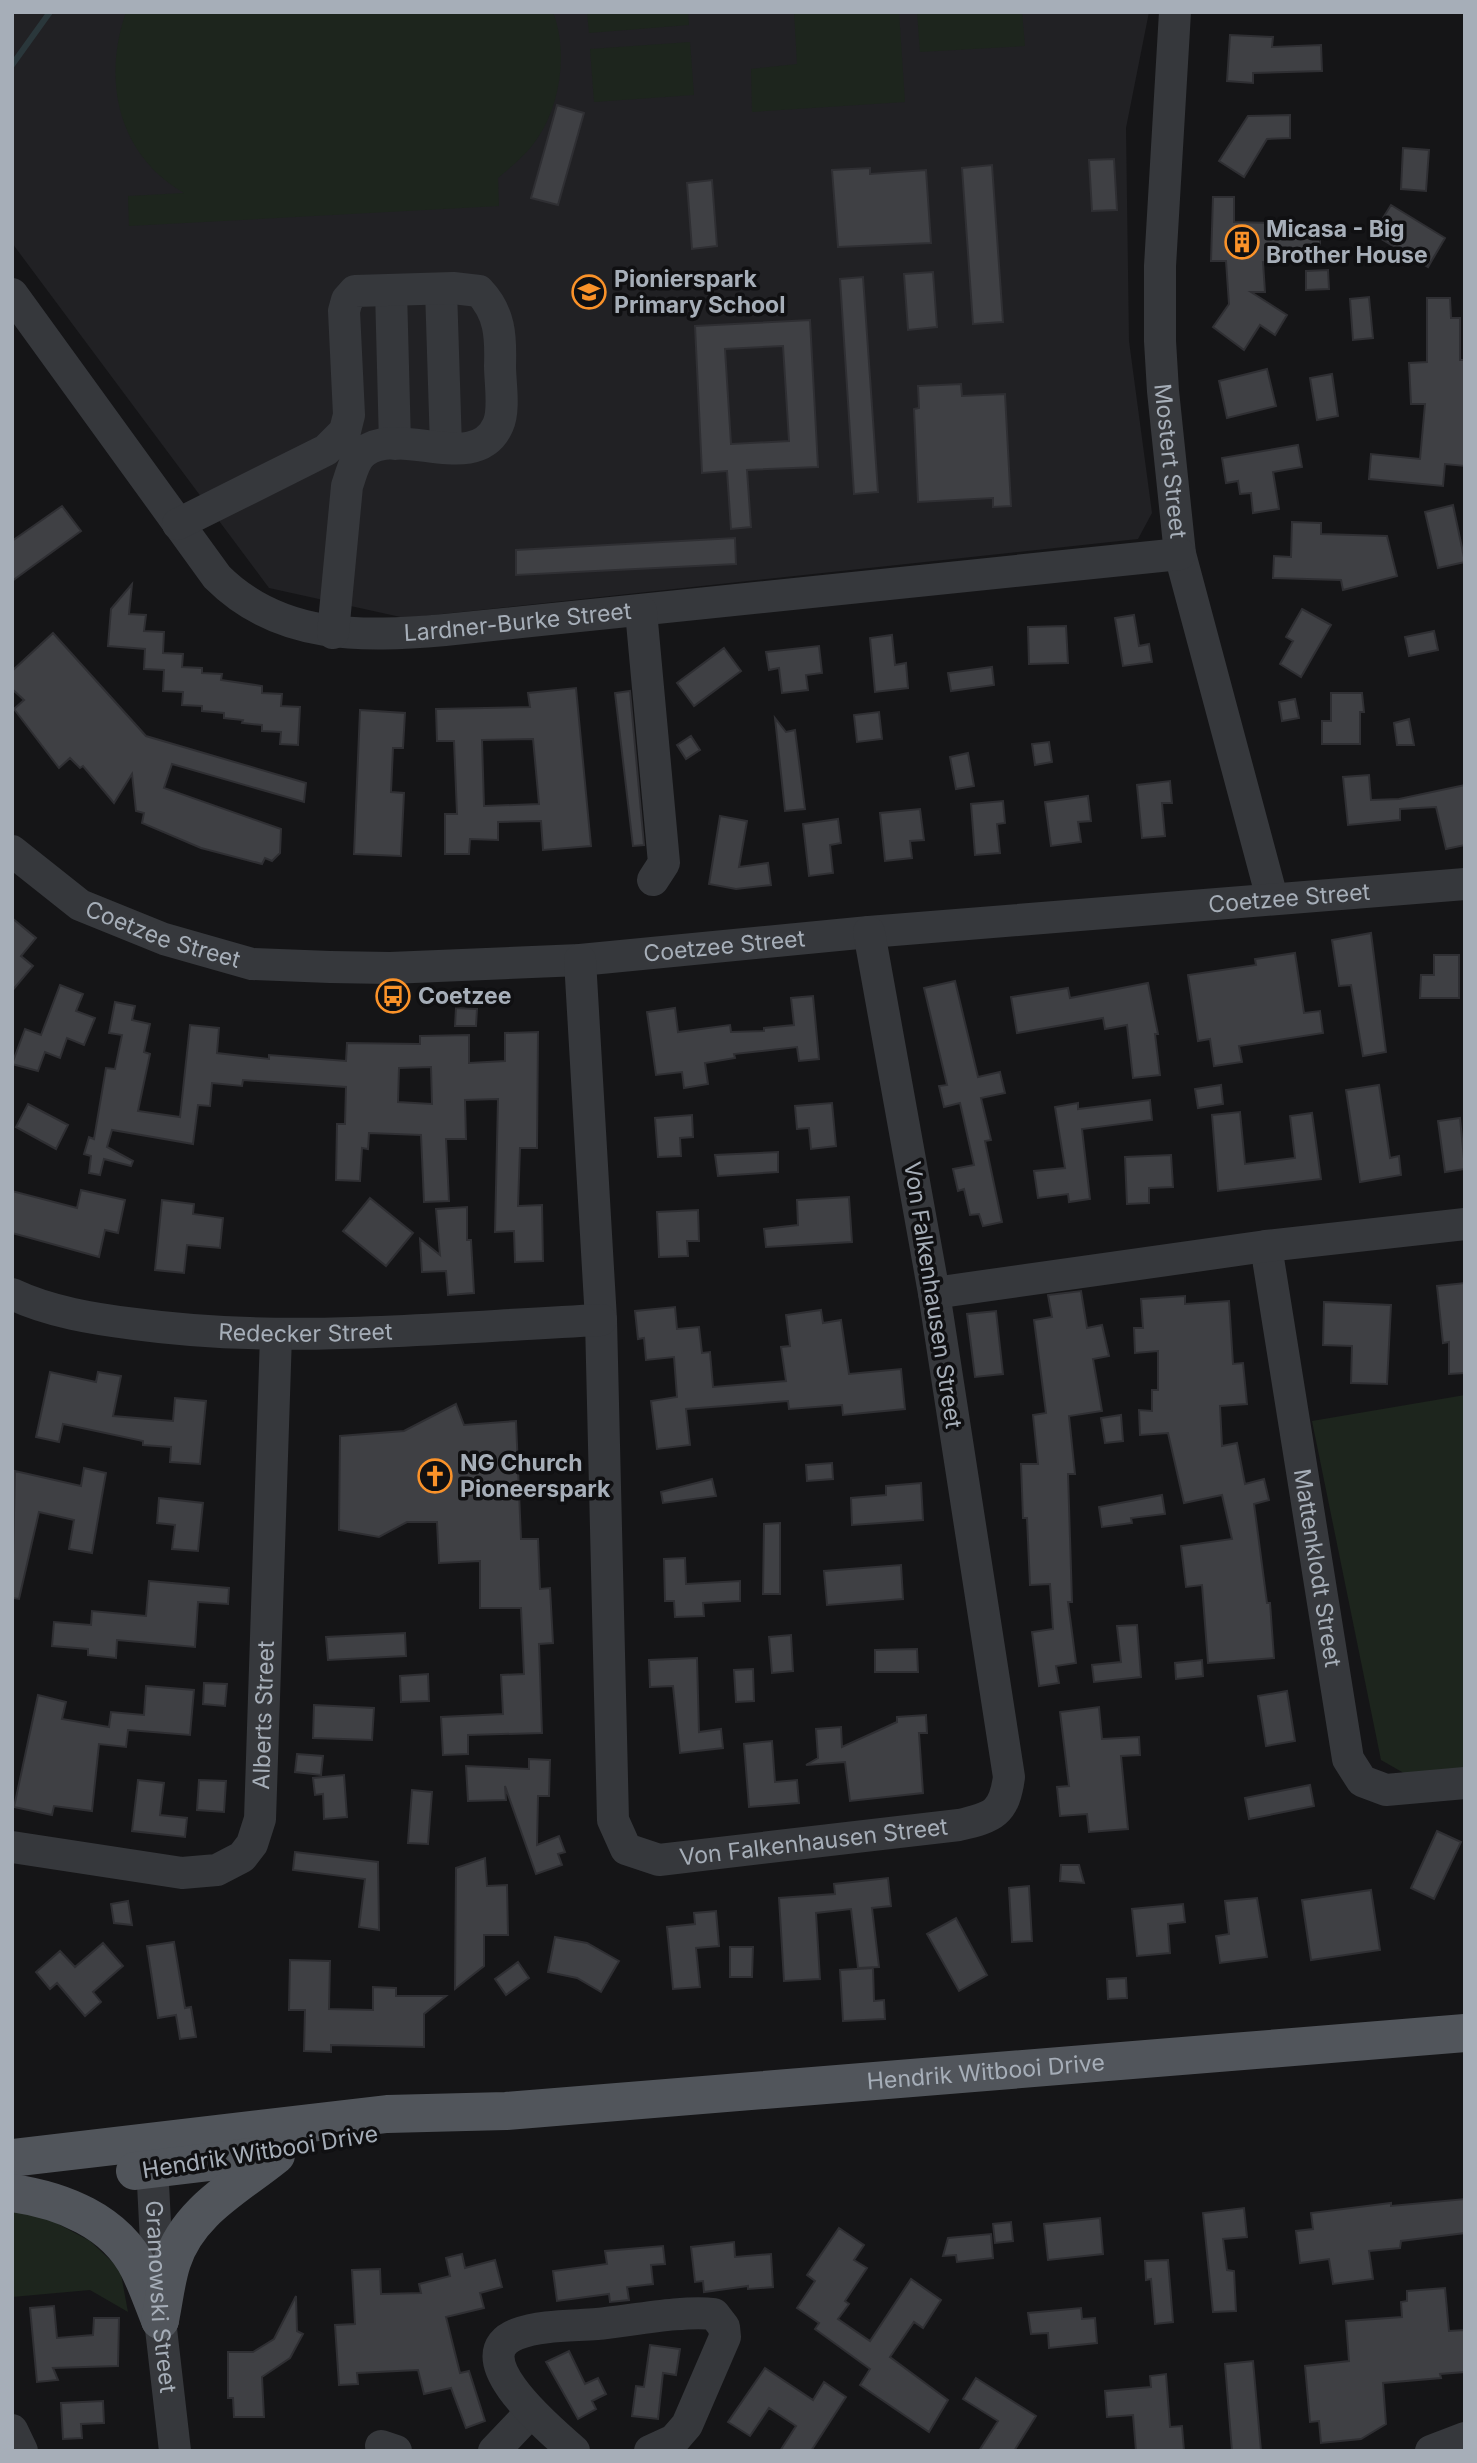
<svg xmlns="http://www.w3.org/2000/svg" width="1477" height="2463" viewBox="0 0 1477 2463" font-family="Inter,sans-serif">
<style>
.built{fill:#212124}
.green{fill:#1d251d}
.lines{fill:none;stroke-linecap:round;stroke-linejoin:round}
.stream{stroke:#2a373b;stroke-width:6}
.building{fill:#3f4044;stroke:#2f2f33;stroke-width:2;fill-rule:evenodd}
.minor{stroke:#36383c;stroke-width:32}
.major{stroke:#51555b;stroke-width:38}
.labels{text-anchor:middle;stroke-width:7;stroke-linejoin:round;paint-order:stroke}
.poi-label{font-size:23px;font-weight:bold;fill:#a6aeb8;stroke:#101012;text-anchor:start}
.street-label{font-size:23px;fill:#a6aeb8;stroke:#101012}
</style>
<rect width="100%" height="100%" fill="#151517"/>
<path class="built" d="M12,12H1149L1126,128L1129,341L1152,513L1138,539L405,618L269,588L12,243Z"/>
<path class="green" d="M126,12H553C568,51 561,104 537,139C527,154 512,166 498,178L499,206L129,226L128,196L184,193C118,155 102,81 126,12Z
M587,12H688L689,25L589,33Z
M794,12H899L905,102L752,112L751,69L797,64Z
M917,12H1022L1025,46L920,52Z
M690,42L694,95L594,102L590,49Z
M1465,1395V1770L1409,1776L1381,1760L1312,1421Z
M12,2211L47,2218L90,2241L120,2269L128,2312L90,2290L12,2297Z"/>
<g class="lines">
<path class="stream" d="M12,65L50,12"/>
</g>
<path class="building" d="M1230,35L1273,37L1272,47L1321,45L1322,71L1253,73V83L1227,81Z
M557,105L584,113L558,205L531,198Z
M1290,115V138L1267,139L1244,177L1219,161L1248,116Z
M1403,148L1429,150L1426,191L1401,189Z
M1114,159L1117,210L1092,211L1089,160Z
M992,165L1003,322L973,324L962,168Z
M870,168V174L926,170L931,243L838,247L832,170Z
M712,180L717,246L692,249L687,183Z
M1213,197H1234V222L1273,223V227L1320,228V260L1272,259V262H1263L1265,292H1251L1287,315L1275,335L1260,325L1244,350L1213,327L1229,304L1226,261H1211Z
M1391,205L1445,238L1428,267L1373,234Z
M1328,270L1329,289L1306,290V271Z
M933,272L937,327L908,330L904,274Z
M863,277L878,492L854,494L840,279Z
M1369,297L1373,338L1353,340L1350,299Z
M1427,298H1450L1451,318H1460V360H1465V466L1445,464L1443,486L1369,479L1371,454L1420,459L1425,404H1411L1409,363L1427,362Z
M810,320L818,467L747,470L751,527L731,529L727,471L702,473L695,326ZM783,346L789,441L731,444L725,349Z
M1267,369L1276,406L1227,418L1219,381Z
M1332,374L1338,416L1317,420L1310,378Z
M961,384L962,396L1005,394L1011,506L993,507V498L918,502L914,409L919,408L918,386Z
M1298,445L1302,467L1273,472L1279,509L1253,513L1251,493L1240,494L1238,481L1226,483L1222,458Z
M1453,505L1465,562L1438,568L1425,512Z
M62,506L81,531L12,581V541Z
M1292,522L1321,523V534L1387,536L1397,576L1343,590L1341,580L1273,578L1274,556L1291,557Z
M735,538L736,564L516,575V550Z
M132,584L129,614L146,615L144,631L164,632L163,653L183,654L182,667L202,668V673L222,674L221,680L262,686V693L282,694L281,706L300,707L298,745L280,744L281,732L262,731V725L242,723L243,720L224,718V713L202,711V706L182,705L183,692L163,691L164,670L144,669L145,649L108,646L111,609Z
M1302,609L1331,625L1301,677L1280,664L1293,641L1286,637Z
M1134,615L1139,646L1149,644L1152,662L1123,666L1115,618Z
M1066,626L1068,663L1029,664L1028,627Z
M1434,631L1438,650L1409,656L1405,637Z
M53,633L146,736L306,783L304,802L172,764L164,788L281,829L280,853L272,861L265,858L262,864L201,848L142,823L144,813L136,811L132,774L114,803L83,766L80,768L70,758L59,768L14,709L24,700L12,689V671Z
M892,635L895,665L906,663L908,688L875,692L870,638Z
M819,646L822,673L806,675L808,690L782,693L779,668L769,670L766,652Z
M724,648L741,671L694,706L677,683Z
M992,667L994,685L951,691L948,673Z
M576,688L591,846L543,850L541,821L498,822V840L470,839L469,854H445V814H457L454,741H437L436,709L530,707L528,693ZM533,739L539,804L484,806L482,740Z
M630,691L644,845L633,846L615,693Z
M1331,693H1362L1364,712H1360V744H1322V721H1331Z
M1295,699L1299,718L1282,721L1279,702Z
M360,710L405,713L403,748H393L391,792L404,793L401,856L354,854Z
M879,712L882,739L857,742L854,715Z
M775,718L786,732L795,730L805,809L785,811Z
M1409,719L1414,745H1397L1394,723Z
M691,736L700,750L686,759L677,745Z
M1049,742L1052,762L1035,765L1032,744Z
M968,753L974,786L956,789L950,757Z
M1369,775L1371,800L1399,799L1465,785V845L1446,849L1436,807L1400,809V820L1348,825L1343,777Z
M1170,781L1172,803H1162L1165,836L1142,838L1137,785Z
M1088,796L1091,821L1078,822L1081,842L1051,846L1045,802Z
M1003,801L1005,823L997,824L1000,853L975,855L971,804Z
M920,809L924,840L910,841L912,858L885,861L880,813Z
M720,816L747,821L739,867L768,863L771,885L736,889L709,884Z
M838,819L841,843L830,845L833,873L809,876L803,824Z
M12,918L36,938L21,956L33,966L12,991Z
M1371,933L1386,1052L1363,1056L1351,985L1339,986L1332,940Z
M1295,953L1304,1013L1320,1011L1323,1033L1239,1046L1242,1062L1214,1066L1210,1039L1198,1041L1188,975L1256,965L1255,959Z
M1434,955H1459V998H1420L1421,975H1434Z
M955,981L978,1077L1000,1072L1005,1093L981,1098L991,1140L985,1141L1002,1222L983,1226L979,1214L970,1215L964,1189L958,1191L953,1169L974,1165L960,1103L944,1107L939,1086L947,1085L924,988Z
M1148,983L1158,1034H1155L1160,1075L1133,1078L1127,1025L1105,1029L1103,1018L1017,1033L1011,997L1068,988L1070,998Z
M60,985L83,994L76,1011L95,1018L84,1045L67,1038L60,1058L45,1052L38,1071L12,1064L25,1029L41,1035Z
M813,996L819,1059L799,1061L797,1047L734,1054L735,1058L705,1063L708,1084L684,1088L682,1072L656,1075L647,1012L675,1008L678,1032L730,1025L731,1032L764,1031V1028L794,1025L791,998Z
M115,1002L135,1006L132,1020L150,1024L144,1052L150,1054L138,1111L180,1117L190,1025L219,1028L217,1053L269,1059V1055L346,1061L347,1043L420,1044V1036L469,1035V1063L505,1061V1033L538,1032L537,1148H520L518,1206L542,1205L543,1261L515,1262L514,1231L495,1232L498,1099L465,1100L466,1139H446L449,1201L424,1202L421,1135L369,1133L368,1149L362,1148L360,1181L336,1180L337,1124H345L346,1087L243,1080L242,1086L212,1083L210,1106L198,1105L193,1144L112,1130L107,1147L133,1161L131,1166L104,1159L100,1175L89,1173L91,1156L84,1154L89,1137L94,1139L106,1068L115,1069L122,1035L109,1033ZM431,1067L432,1104L398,1102L399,1068Z
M456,1008L477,1009L476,1026H455Z
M1221,1085L1223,1104L1198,1108L1195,1089Z
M1379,1085L1390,1158L1399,1156L1401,1175L1360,1182L1346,1090Z
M1150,1100L1152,1120L1082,1129L1090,1199L1069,1202L1068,1194L1038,1198L1034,1171L1065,1168L1055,1107L1078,1103V1109Z
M832,1103L836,1146L811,1149L809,1128L797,1129L795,1106Z
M28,1104L68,1125L56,1149L16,1127Z
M1240,1112L1245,1164L1295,1158L1290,1116L1312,1113L1321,1179L1218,1191L1212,1115Z
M692,1115L693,1137L680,1138L681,1156L658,1157L655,1118Z
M1460,1118L1465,1169L1445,1172L1438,1121Z
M778,1152V1172L718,1176L715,1155Z
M1171,1155L1173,1187L1149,1188V1203L1127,1204L1125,1157Z
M81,1190L125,1200L118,1233L105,1230L99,1257L12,1233V1191L77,1208Z
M849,1197L852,1242L766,1247L764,1229L798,1225L797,1200Z
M370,1198L413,1233L386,1266L343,1231Z
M162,1200L194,1204L193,1214L223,1218L220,1248L187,1245L184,1273L155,1270Z
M467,1207V1240H471L474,1293L448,1295L446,1271L422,1272L420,1239L440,1255L436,1209Z
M698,1210L699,1241H687L688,1256L659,1257L657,1212Z
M1465,1283V1373L1449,1374V1342L1443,1343L1437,1286Z
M1081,1291L1087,1328L1102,1325L1109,1356L1093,1359L1102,1411L1069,1416L1075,1474H1068L1072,1602H1068L1076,1663L1056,1666L1059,1683L1039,1686L1032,1632L1053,1629L1050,1584L1030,1585L1027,1518H1023L1021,1464H1038L1033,1415L1046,1413L1034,1320L1052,1317L1048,1295Z
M1185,1296V1304L1229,1301L1233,1364L1243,1363L1247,1404L1220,1406L1222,1446L1237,1443L1245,1484L1264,1479L1269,1500L1254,1504L1267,1603H1270L1274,1658L1208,1663L1202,1585L1186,1587L1181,1546L1232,1539L1222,1495L1184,1503L1168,1433L1140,1435L1139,1410L1152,1411V1390H1158V1351L1135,1353L1134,1328H1143L1141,1299Z
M1324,1302L1391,1305L1387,1384L1351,1383L1352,1346L1323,1345Z
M675,1307L677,1329L699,1327L702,1353L710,1352L713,1387L786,1381L781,1347L790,1346L786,1315L821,1310L823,1323L841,1320L849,1374L901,1369L905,1409L843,1415L842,1405L789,1409L788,1401L686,1409L690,1445L657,1449L651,1401L677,1397L674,1357L646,1360L644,1338L638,1339L635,1311Z
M996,1311L1003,1374L975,1377L967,1314Z
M50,1372L96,1382L98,1372L121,1376L113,1416L173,1421L175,1398L206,1401L200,1464L170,1462L171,1447L143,1445V1441L63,1424L59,1442L36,1437Z
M456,1404L464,1425L516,1421L521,1539H538L540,1589L550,1588L553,1643L539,1644L542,1733L468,1735V1754L443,1755L441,1717L503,1714L501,1675L524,1674L521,1608H480V1561L439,1563L437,1522H407L379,1537L339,1530L340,1436L404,1431Z
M1121,1415L1123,1441L1105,1443L1101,1418Z
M832,1463L833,1479L807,1481L806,1465Z
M84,1468L106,1473L92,1553L69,1549L74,1520L39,1512L19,1599L12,1598L15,1471L81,1486Z
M712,1479L716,1496L663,1503L661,1492Z
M921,1483L923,1520L852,1525L851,1498L886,1495V1486Z
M1162,1495L1165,1514L1131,1518L1132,1523L1102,1527L1099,1507Z
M159,1498L203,1503L198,1551L172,1549L175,1525L157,1523Z
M780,1523V1594H763L764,1524Z
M685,1558L686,1584L740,1581V1601L703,1603L704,1616L675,1617L674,1601H665L664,1559Z
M901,1565L903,1599L827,1605L824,1571Z
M149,1581L229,1588L228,1604L198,1602L195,1647L117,1640L116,1658L88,1655V1649L52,1646L54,1622L91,1625L92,1611L146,1616Z
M1137,1625L1141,1677L1094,1682L1092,1665L1121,1662L1117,1626Z
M405,1633L406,1656L328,1660L326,1637Z
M791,1635L793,1671L772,1673L769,1637Z
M917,1649L918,1672H875V1650Z
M697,1658L699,1732L721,1729L723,1748L680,1753L673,1686L650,1687L649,1660Z
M1202,1660L1203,1676L1176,1679L1175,1663Z
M753,1669L754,1701L736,1702L734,1670Z
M428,1674L429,1701L401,1702L400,1676Z
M204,1683L227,1684L225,1706L203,1704Z
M146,1686L194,1690L190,1735L128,1730L126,1747L99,1744L92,1811L54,1806L52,1815L14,1807L38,1695L66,1702L62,1719L109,1727L111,1712L144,1715Z
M1287,1691L1295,1741L1266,1746L1258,1696Z
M314,1705L374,1708L372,1740L313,1738Z
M1099,1707L1102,1739L1139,1737L1140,1755L1121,1756L1128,1829L1089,1832L1087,1814L1060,1816L1057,1787L1069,1786L1060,1712Z
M926,1715L927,1733H919L923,1793L850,1801L845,1762L806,1765L818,1758L816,1729L841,1727L842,1747L897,1722V1717Z
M772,1741L775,1782L797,1780L799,1803L749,1807L744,1744Z
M297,1754L323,1756L321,1775L295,1772Z
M529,1759L550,1760L549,1796H538L537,1845L559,1836L565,1852L558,1854L562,1865L536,1874L505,1786L506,1800L468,1801L466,1766L529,1769Z
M344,1775L347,1817L324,1819L323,1794L315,1795L313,1778Z
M138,1780L164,1783L160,1815L187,1818L185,1837L132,1831Z
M199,1780L226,1781L224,1812L197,1810Z
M1310,1785L1314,1806L1249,1819L1245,1798Z
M412,1790L432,1792L428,1844L408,1843Z
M1437,1831L1461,1842L1434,1899L1411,1888Z
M295,1852L378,1862L379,1930L359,1927L365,1879L293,1870Z
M485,1858L487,1886L507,1885L508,1935H484V1966L455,1989L456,1868Z
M1061,1865H1079L1084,1883L1060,1881Z
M888,1878L891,1906L872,1908L879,1967L858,1968L851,1909L816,1913L820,1979L784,1981L779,1898L835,1894L834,1884Z
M1029,1886L1032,1941L1012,1942L1009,1888Z
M1371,1890L1380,1950L1311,1960L1302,1900Z
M1257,1898L1267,1957L1220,1963L1216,1936L1229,1934L1225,1901Z
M128,1901L132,1925L114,1923L111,1904Z
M1183,1904L1185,1922L1168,1924L1170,1953L1137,1956L1132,1909Z
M716,1911L719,1946L696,1948L700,1987L673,1989L667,1927L695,1924L694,1913Z
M956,1918L987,1975L959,1991L927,1934Z
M555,1937L587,1943L619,1961L601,1992L577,1978L548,1972Z
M174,1942L185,2008L191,2007L196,2037L180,2039L176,2015L158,2018L147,1946Z
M103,1943L123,1966L93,1992L101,2002L85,2016L57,1983L50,1989L36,1972L60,1951L75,1967Z
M730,1947H753L752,1977H730Z
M290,1960L330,1961L329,2009L373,2010V1987L396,1988V1996H446L424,2014V2047L331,2045V2052L304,2051L305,2010H289Z
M518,1962L529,1978L506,1995L495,1979Z
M873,1968L874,2001L884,2000L885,2019L843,2021L840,1970Z
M1126,1978L1127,1998L1108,1999L1107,1979Z
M1465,2199V2233L1401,2241L1400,2248L1369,2251L1373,2279L1333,2284L1329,2259L1300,2263L1296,2231L1313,2229L1311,2213L1391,2203V2206Z
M1244,2208L1247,2237L1223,2239L1227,2270L1234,2271L1236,2311L1213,2312L1203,2213Z
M1100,2218L1103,2254L1048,2260L1044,2224Z
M1011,2222L1013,2241L995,2243L993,2224Z
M839,2228L864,2245L854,2260L867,2268L845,2301L849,2304L838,2319L870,2341L911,2279L941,2300L923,2328L914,2322L890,2357L948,2400L929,2432L860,2385L870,2369L815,2329L819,2323L797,2308L815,2281L807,2275Z
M991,2234L993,2258L957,2262L956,2255L943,2256L948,2238Z
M734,2242L735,2257L771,2254L773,2287L748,2289V2286L704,2292L703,2281L695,2282L691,2247Z
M663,2246L665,2264L651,2265L653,2284L627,2287L629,2300L610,2302L609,2294L557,2301L553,2271L607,2264L605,2251Z
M462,2254L465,2268L495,2260L502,2287L480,2293L484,2308L446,2317L460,2373L469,2371L485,2421L466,2428L451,2388L424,2394L418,2370L357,2373L358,2384L339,2385L335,2325L355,2324L352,2270L380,2269L381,2294L421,2293L419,2284L450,2276L446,2258Z
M1168,2260L1173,2322L1155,2324L1151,2279L1146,2280L1145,2261Z
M1445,2288L1449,2331L1465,2330V2372L1440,2374L1441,2378L1383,2383L1386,2424L1361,2439L1321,2443L1319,2421L1310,2422L1305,2366L1349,2361L1346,2321L1402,2317L1401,2302L1407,2301V2291Z
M296,2296L297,2331L303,2334L290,2358L262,2377L264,2417H234L233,2398H228V2352H253L274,2339Z
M54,2306L57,2338L93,2335L94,2318H119L118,2366L53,2368L58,2380L37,2382L30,2308Z
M1081,2308L1082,2319L1095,2318L1097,2343L1049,2348L1048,2333L1031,2334L1028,2313Z
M650,2345L680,2349L676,2375L663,2373L658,2419L632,2416L636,2386L644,2387Z
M569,2351L585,2384L598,2378L606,2394L592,2401L596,2409L578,2419L546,2362Z
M1253,2361L1261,2451H1232L1225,2364Z
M765,2368L813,2400L824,2382L846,2397L811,2451H780L796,2426L769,2408L750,2436L728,2422Z
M1166,2374L1170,2427L1182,2426L1184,2451H1136L1133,2415L1107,2417L1105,2391L1151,2387L1150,2376Z
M976,2378L1036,2416L1014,2451H979L998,2421L963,2399Z
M103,2401L104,2423L81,2424L82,2438L63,2439L61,2403Z"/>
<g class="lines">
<g class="minor">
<path id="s1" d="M1175,12L1160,266V341L1163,391L1180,554L1272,898"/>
<path d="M441,289L446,447"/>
<path d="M391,290L395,444"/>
<path id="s2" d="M12,294L217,577C280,640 363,637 445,630L1180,554"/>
<path d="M178,524L326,450L345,431L349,415L344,311L347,300L355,291L453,288L479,291C500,313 501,336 500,366C500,382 505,410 498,425C476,476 398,424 364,452C354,459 351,475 347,486L333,633"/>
<path d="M641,611L664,863L653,880"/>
<path id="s3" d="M12,851L80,905L164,939L252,964L330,967L390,968L580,960L869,932L1465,884"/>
<path id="s4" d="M580,960L601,1320L613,1820L626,1849L659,1860L959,1825C994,1817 1004,1813 1009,1777L934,1293L869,932"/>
<path id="s5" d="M1266,1246L1348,1759L1362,1781L1386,1790L1465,1783"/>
<path d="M934,1293L1266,1246L1465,1224"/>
<path id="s6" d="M12,1294C50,1312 94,1319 135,1324C289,1345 446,1327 601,1320"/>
<path id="s7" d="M12,1847L182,1873L217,1870L242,1857L252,1844L260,1819L276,1335"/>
<path id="s8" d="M151,2145L160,2320L175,2451"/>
<path d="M12,2430L22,2451"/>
<path d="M381,2446L396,2451"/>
<path d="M494,2451L531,2412"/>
<path d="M574,2451C554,2433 459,2356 517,2334C541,2325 572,2326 597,2324C629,2321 683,2310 714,2314L724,2327L725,2337L687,2425L674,2440L650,2451"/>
<path d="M1431,2451L1465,2438"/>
</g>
<g class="major">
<path id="s9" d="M12,2158L387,2114L506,2111L1465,2033"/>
<path d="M135,2171L267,2155"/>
<path d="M12,2193C61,2200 116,2221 139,2269C147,2285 153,2303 160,2320"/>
<path d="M160,2320C164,2301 166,2280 172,2262C188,2211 238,2186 276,2155"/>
</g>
</g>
<defs>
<symbol id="building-ring" viewBox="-11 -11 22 22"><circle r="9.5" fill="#101012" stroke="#fa9229" stroke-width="1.5"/><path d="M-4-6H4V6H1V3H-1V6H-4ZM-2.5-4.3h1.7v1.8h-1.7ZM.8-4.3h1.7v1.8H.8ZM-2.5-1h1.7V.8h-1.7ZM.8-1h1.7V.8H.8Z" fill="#fa9229"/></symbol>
<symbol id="school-ring" viewBox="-11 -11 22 22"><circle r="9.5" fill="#101012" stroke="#fa9229" stroke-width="1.5"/><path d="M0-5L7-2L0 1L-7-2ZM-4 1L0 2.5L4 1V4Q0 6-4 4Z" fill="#fa9229"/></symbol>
<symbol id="bus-ring" viewBox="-11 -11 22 22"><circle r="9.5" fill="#101012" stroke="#fa9229" stroke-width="1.5"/><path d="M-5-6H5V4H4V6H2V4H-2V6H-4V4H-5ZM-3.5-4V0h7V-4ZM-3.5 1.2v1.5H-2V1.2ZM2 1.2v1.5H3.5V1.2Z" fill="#fa9229"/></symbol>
<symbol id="church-ring" viewBox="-11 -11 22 22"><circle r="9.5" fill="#101012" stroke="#fa9229" stroke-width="1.5"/><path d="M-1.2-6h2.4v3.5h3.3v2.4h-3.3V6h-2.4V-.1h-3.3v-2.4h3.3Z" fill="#fa9229"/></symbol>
</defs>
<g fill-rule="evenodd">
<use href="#building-ring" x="1223" y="223" width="38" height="38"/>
<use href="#school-ring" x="570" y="273" width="38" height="38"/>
<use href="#bus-ring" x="374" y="977" width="38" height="38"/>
<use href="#church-ring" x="416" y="1457" width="38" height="38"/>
</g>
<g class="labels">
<g class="poi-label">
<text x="1266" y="237">Micasa - Big<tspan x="1266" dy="26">Brother House</tspan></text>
<text x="614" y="287">Pionierspark<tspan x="614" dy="26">Primary School</tspan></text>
<text x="418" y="1004">Coetzee</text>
<text x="460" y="1471">NG Church<tspan x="460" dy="26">Pioneerspark</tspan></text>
</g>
<g class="street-label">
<text dy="8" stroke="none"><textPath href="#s1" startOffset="450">Mostert Street</textPath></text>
<text dy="8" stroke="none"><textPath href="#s2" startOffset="665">Lardner-Burke Street</textPath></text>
<text dy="8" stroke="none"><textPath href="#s3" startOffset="1309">Coetzee Street</textPath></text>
<text dy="8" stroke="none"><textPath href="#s3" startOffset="175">Coetzee Street</textPath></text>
<text dy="8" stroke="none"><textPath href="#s3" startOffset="742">Coetzee Street</textPath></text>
<text transform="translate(933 1295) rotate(81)" y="8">Von Falkenhausen Street</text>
<text dy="8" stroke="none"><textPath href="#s6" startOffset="298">Redecker Street</textPath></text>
<text dy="8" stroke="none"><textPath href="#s5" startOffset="326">Mattenklodt Street</textPath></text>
<text dy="8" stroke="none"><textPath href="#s7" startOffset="382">Alberts Street</textPath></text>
<text dy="8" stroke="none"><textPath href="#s4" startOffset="1083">Von Falkenhausen Street</textPath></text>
<text dy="8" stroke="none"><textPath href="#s9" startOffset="978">Hendrik Witbooi Drive</textPath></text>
<text transform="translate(260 2152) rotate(-9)" y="8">Hendrik Witbooi Drive</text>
<text dy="8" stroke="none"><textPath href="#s8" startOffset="152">Gramowski Street</textPath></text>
</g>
</g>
<rect width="1477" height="2463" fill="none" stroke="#a6aeb8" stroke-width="28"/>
</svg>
